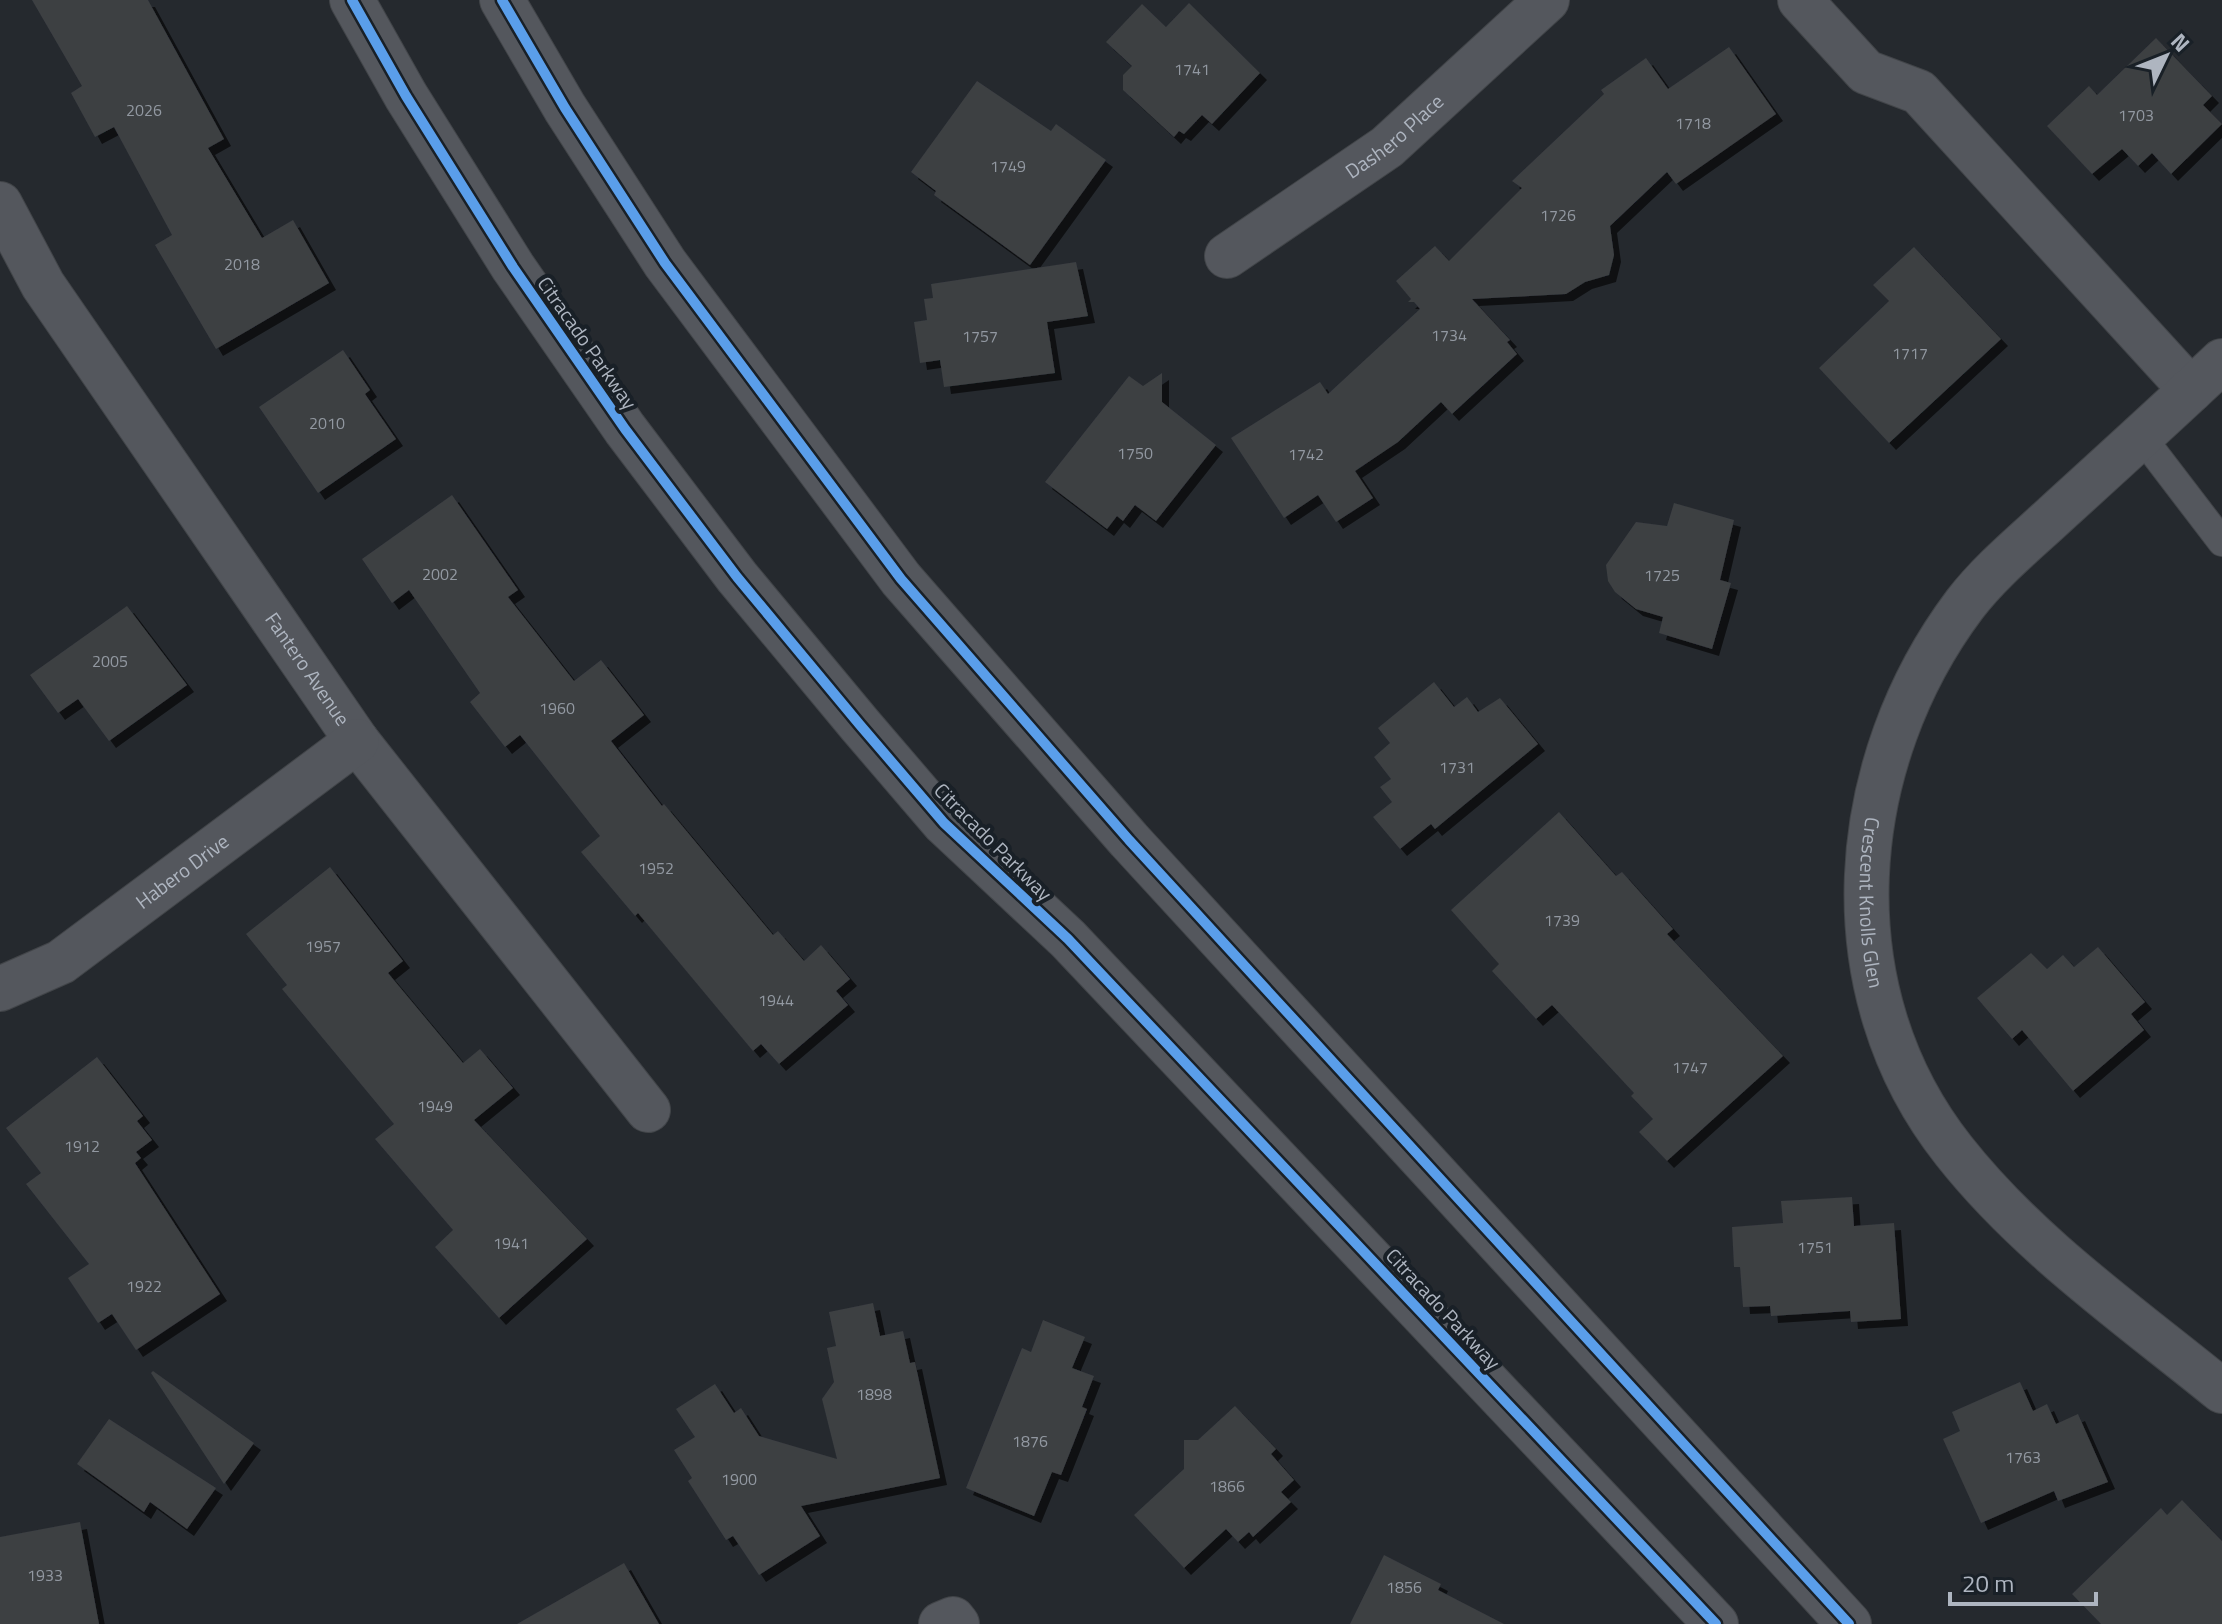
<svg xmlns="http://www.w3.org/2000/svg" width="2222" height="1624" viewBox="0 0 2222 1624" font-family="'Titillium Web',sans-serif">
<style>
.building{fill:#3c3f43;filter:url(#shadow)}
.lines{fill:none;stroke-linecap:round;stroke-linejoin:round}
.service-casing{stroke:#424549;stroke-width:30}
.minor-casing{stroke:#424549;stroke-width:46}
.tertiary-casing{stroke:#424549;stroke-width:46}
.service{stroke:#54575d;stroke-width:28}
.minor{stroke:#54575d;stroke-width:44}
.tertiary{stroke:#54575d;stroke-width:44}
.cycleway-casing{stroke:#192027;stroke-width:15}
.cycleway{stroke:#5a9eea;stroke-width:10}
.labels{text-anchor:middle;stroke-width:8;stroke-linejoin:round;paint-order:stroke}
.number-label{font-size:16px;fill:#9298a1}
.street-label{font-size:20px;fill:#aeb5c0;stroke:#192027}
</style>
<defs>
<filter id="shadow"><feDropShadow dx="7" dy="7" stdDeviation="0" flood-color="#0009"/></filter>
</defs>
<rect width="100%" height="100%" fill="#25292e"/>
<path class="building" d="M32,0H148L224,139L208,148L262,238L293,220L329,283L216,349L155,245L172,235L114,127L95,137L71,93L82,86Z
M1189,3L1260,73L1212,124L1202,115L1184,134L1179,131L1174,137L1123,90V75L1132,66L1106,42L1142,4L1166,27Z
M2156,38L2212,96L2203,105L2222,124L2171,174L2152,153L2138,166L2122,149L2092,174L2047,126L2089,86L2097,95Z
M1729,47L1776,114L1676,184L1667,172L1610,226L1614,255L1609,275L1585,282L1566,294L1472,299L1510,340L1507,342L1517,354L1452,414L1441,402L1398,442L1355,471L1373,498L1336,522L1318,495L1284,518L1231,438L1320,382L1328,394L1420,309L1414,302H1408L1411,299L1396,281L1435,246L1449,261L1522,188L1512,181L1604,94L1601,90L1646,58L1668,89Z
M977,81L1051,131L1056,124L1106,160L1030,265L934,195L936,191L911,172Z
M1914,247L2001,339L1889,443L1819,368L1889,301L1873,285Z
M1076,262L1088,316L1047,322L1055,373L944,387L940,360L920,363L914,322L927,320L924,299L933,298L931,284Z
M343,350L370,390L365,394L396,439L318,493L259,407Z
M1162,373V402L1216,445L1156,521L1135,505L1123,521L1117,516L1107,529L1045,482L1129,376L1143,386Z
M452,495L518,590L508,597L574,681L601,660L644,715L611,741L662,806L664,804L773,935L778,931L804,961L821,945L850,979L836,991L848,1005L779,1064L761,1044L753,1051L638,913L635,916L581,852L600,836L520,735L505,747L470,702L480,693L409,590L392,603L362,559Z
M1674,503L1734,520L1720,580L1731,583L1712,649L1659,633L1663,617L1636,609L1615,592L1608,581L1606,565L1636,522L1667,526Z
M127,606L187,685L109,741L78,699L58,713L30,675Z
M1434,682L1454,707L1467,697L1478,712L1500,698L1538,744L1435,829L1431,824L1400,849L1373,817L1392,802L1380,787L1391,779L1374,757L1390,743L1378,728Z
M1559,812L1616,876L1622,872L1673,929L1667,934L1783,1056L1667,1161L1639,1132L1653,1119L1631,1096L1634,1093L1552,1005L1536,1019L1492,971L1499,964L1451,910Z
M330,867L403,961L388,973L463,1063L480,1049L513,1088L474,1120L587,1239L499,1318L435,1247L453,1230L375,1139L394,1124L282,989L287,985L246,934Z
M2098,947L2145,1002L2131,1014L2144,1030L2073,1091L2022,1030L2012,1039L1977,998L2031,953L2047,969L2063,955L2074,967Z
M97,1057L143,1116L137,1121L152,1140L136,1152L141,1158L135,1163L220,1294L136,1350L112,1314L98,1323L68,1278L89,1264L26,1184L41,1173L6,1128Z
M1852,1197L1854,1226L1894,1223L1901,1319L1851,1322L1850,1311L1771,1316L1770,1306L1743,1307L1740,1267H1734L1732,1227L1783,1223L1781,1201Z
M873,1303L880,1336L903,1331L910,1363L915,1362L940,1478L801,1506L820,1536L759,1575L733,1536L726,1540L688,1481L692,1478L674,1450L695,1437L676,1409L715,1384L734,1413L741,1408L759,1436L837,1459L822,1399L834,1382L827,1348L836,1346L829,1312Z
M1043,1320L1085,1337L1072,1368L1094,1376L1082,1407L1087,1409L1061,1475L1052,1472L1034,1516L966,1488L1022,1348L1031,1352Z
M153,1371L254,1443L224,1484L151,1373Z
M2020,1382L2033,1411L2047,1404L2056,1424L2078,1414L2108,1482L2058,1501L2054,1491L1981,1523L1943,1439L1960,1431L1952,1412Z
M1235,1406L1276,1449L1271,1454L1294,1480L1281,1492L1291,1502L1253,1537L1249,1532L1238,1542L1226,1529L1184,1568L1134,1515L1184,1469V1440H1198Z
M109,1419L216,1488L187,1529L150,1502L144,1512L77,1464Z
M2182,1500L2222,1541V1624H2101L2072,1594L2161,1508L2167,1515Z
M80,1522L99,1624H0V1537Z
M1384,1555L1441,1584L1438,1590L1504,1624H1350Z
M624,1563L659,1624H517Z"/>
<g class="lines">
<defs>
<path id="service" d="M2141,436L2222,542"/>
<g id="minor">
<path d="M1800,0L1866,72L1919,92L2191,390"/>
<path id="s1" d="M0,204L43,285L357,741L648,1110"/>
<path id="s2" d="M1227,256L1387,147L1547,0"/>
<path id="s3" d="M2222,361C2168,412 2113,462 2058,512C2027,541 1991,570 1965,604C1846,762 1826,990 1954,1151C2028,1245 2130,1316 2222,1391"/>
<path id="s4" d="M0,989L61,962L357,741"/>
<path d="M941,1624L953,1619L957,1624"/>
</g>
<path id="tertiary" d="M352,0L406,96L513,267L625,429L737,577L860,725L944,823L1068,939L1716,1624
M502,0L565,108L665,263L901,579L1129,840L1849,1624"/>
</defs>
<use href="#service" class="service-casing"/>
<use href="#minor" class="minor-casing"/>
<use href="#tertiary" class="tertiary-casing"/>
<use href="#service" class="service"/>
<use href="#minor" class="minor"/>
<use href="#tertiary" class="tertiary"/>
<defs>
<path id="cycleway" d="M352,0L406,96L513,267L625,429L737,577L860,725L944,823L1068,939L1716,1624
M502,0L565,108L665,263L901,579L1129,840L1849,1624"/>
</defs>
<use href="#cycleway" class="cycleway-casing"/>
<use href="#cycleway" class="cycleway"/>
</g>
<g class="labels">
<g class="number-label">
<text x="1192" y="75">1741</text>
<text x="144" y="116">2026</text>
<text x="2136" y="121">1703</text>
<text x="1693" y="129">1718</text>
<text x="1008" y="172">1749</text>
<text x="1558" y="221">1726</text>
<text x="242" y="270">2018</text>
<text x="1449" y="341">1734</text>
<text x="980" y="342">1757</text>
<text x="1910" y="359">1717</text>
<text x="327" y="429">2010</text>
<text x="1135" y="459">1750</text>
<text x="1306" y="460">1742</text>
<text x="440" y="580">2002</text>
<text x="1662" y="581">1725</text>
<text x="110" y="667">2005</text>
<text x="557" y="714">1960</text>
<text x="1457" y="773">1731</text>
<text x="656" y="874">1952</text>
<text x="1562" y="926">1739</text>
<text x="323" y="952">1957</text>
<text x="776" y="1006">1944</text>
<text x="1690" y="1073">1747</text>
<text x="435" y="1112">1949</text>
<text x="82" y="1152">1912</text>
<text x="511" y="1249">1941</text>
<text x="1815" y="1253">1751</text>
<text x="144" y="1292">1922</text>
<text x="874" y="1400">1898</text>
<text x="1030" y="1447">1876</text>
<text x="2023" y="1463">1763</text>
<text x="739" y="1485">1900</text>
<text x="1227" y="1492">1866</text>
<text x="45" y="1581">1933</text>
<text x="1404" y="1593">1856</text>
</g>
<g class="street-label">
<text dy="7" stroke="none"><textPath href="#s2" startOffset="206">Dashero Place</textPath></text>
<text transform="translate(587 343) rotate(55)" y="7">Citracado Parkway</text>
<text dy="7" stroke="none"><textPath href="#s1" startOffset="558">Fantero Avenue</textPath></text>
<text transform="translate(993 842) rotate(45)" y="7">Citracado Parkway</text>
<text dy="7" stroke="none"><textPath href="#s4" startOffset="218">Habero Drive</textPath></text>
<text dy="7" stroke="none"><textPath href="#s3" startOffset="674">Crescent Knolls Glen</textPath></text>
<text transform="translate(1443 1309) rotate(47)" y="7">Citracado Parkway</text>
</g>
</g>
<g transform="translate(2166 56) rotate(47)" stroke="#192027" stroke-width="6" paint-order="stroke">
<path d="M0-6L14 30L0 20L-14 30Z" fill="#aeb5c0"/>
<text y="-12" font-size="22" font-weight="bold" text-anchor="middle" fill="#aeb5c0">N</text>
</g>
<path d="M1950 1592v12h146v-12" fill="none" stroke="#aeb5c0" stroke-width="4"/>
<text x="1962" y="1592" font-size="24" fill="#aeb5c0" stroke="#192027" stroke-width="6" paint-order="stroke">20 m</text>
</svg>
